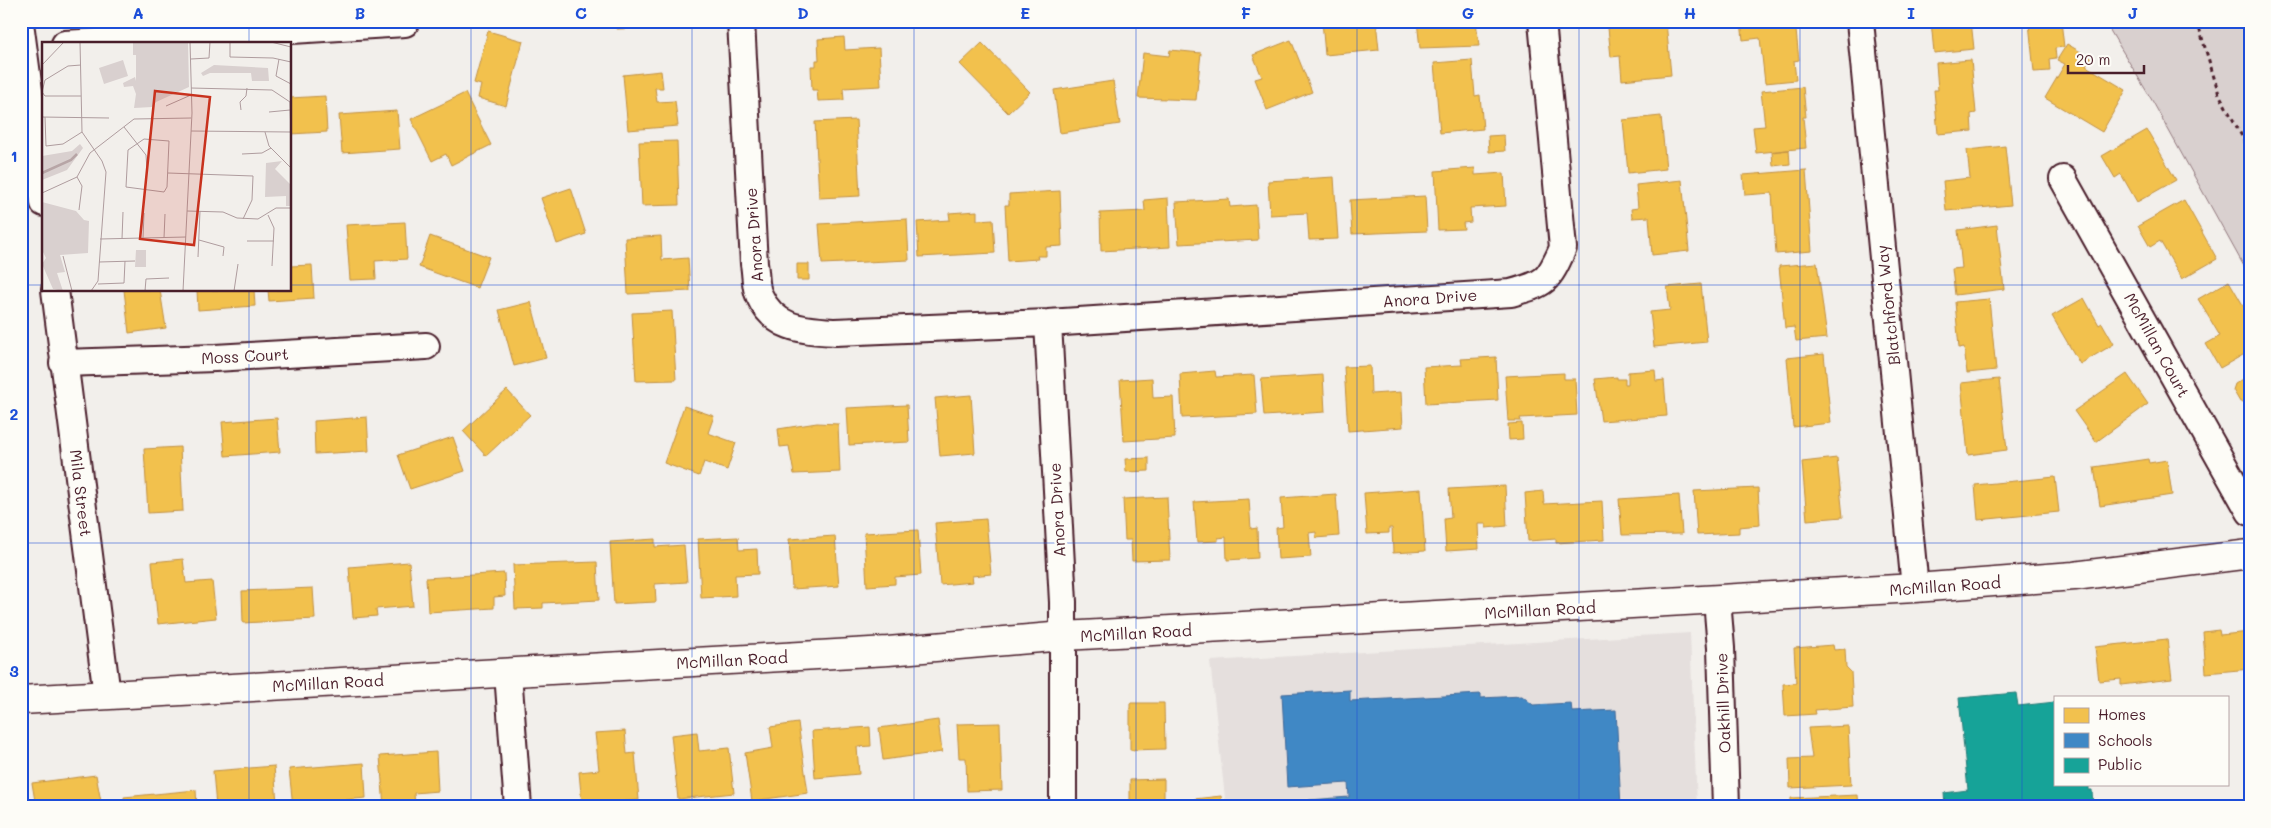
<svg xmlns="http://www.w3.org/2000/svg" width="2271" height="828" viewBox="0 0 2271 828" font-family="Mali,sans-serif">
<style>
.built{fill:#e5dfdd}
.green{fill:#d9d0cf;stroke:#92787d}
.homes{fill:#f2c14e;stroke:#c09044}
.schools{fill:#3f88c5;stroke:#426897}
.public{fill:#17a398;stroke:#267b77}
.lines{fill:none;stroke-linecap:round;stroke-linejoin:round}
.street-casing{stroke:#4a1f2b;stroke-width:30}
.secondary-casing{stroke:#4a1f2b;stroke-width:31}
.path{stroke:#4a1f2b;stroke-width:3;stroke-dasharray:4 4;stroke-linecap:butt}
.street{stroke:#fdfcf7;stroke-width:26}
.secondary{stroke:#fdfcf7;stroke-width:28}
.grid{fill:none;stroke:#1d4ed8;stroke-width:1;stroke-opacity:0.55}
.labels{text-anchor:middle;stroke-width:5;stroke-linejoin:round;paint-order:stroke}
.street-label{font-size:16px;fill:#4a1f2b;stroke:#fdfcf7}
.inset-river{fill:none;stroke:#b7a5a6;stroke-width:2.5}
.inset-road{fill:none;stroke:#af9c9e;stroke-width:1}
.view{fill:#c8321e;fill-opacity:0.15;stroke:#c8321e;stroke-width:2.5}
.inset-edge{fill:none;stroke:#4a1f2b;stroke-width:2.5}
.neatline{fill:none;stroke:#1d4ed8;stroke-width:2}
.grid-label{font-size:16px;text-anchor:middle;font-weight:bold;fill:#1d4ed8}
</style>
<rect width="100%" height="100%" fill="#f2efeb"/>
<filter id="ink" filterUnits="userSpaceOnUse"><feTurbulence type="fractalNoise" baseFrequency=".02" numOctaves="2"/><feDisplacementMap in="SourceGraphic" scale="10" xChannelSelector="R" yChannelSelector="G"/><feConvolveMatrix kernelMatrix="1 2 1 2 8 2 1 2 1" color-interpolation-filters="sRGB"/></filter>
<g filter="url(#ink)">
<path class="built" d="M1690,633L1697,807H1226L1210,661Z"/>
<path class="green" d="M2098,21H2250V277L2153,102L2108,27Z"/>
<path class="homes" d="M617,21H679V24H669V27L617,29Z
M808,21H849V22L808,24Z
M1322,21H1376L1379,50L1325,55Z
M1417,21H1476L1479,46L1420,48Z
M1741,21H1795L1799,60L1794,61L1796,80L1765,83L1760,38L1743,40Z
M1931,21H1971L1974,49L1934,53Z
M2061,21L2064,47L2055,48L2056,58L2049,59L2050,71L2034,72L2029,23Z
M1666,22L1671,75L1622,80L1620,56L1611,57L1608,28Z
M488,31L523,41L506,106L478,98L481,85L474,83Z
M844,37L845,50L879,48L881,86L843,88L844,100L818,101L817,90H812L811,66H816V60H819L818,39Z
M1291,40L1312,92L1267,110L1255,79L1262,77L1253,55Z
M982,43L1030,92L1008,113L960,64Z
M2067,44L2091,58L2086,66L2126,90L2102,132L2045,98L2065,64L2057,60Z
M1170,50L1201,53L1196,100L1138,98L1143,53L1169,56Z
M1472,60L1475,96L1480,95L1483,129L1440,133L1434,63Z
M1971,60L1976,113L1971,114L1972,131L1938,134L1934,90H1938L1936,63Z
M661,71L663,88H655L657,102L675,101L678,126L628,130L623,75Z
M1113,81L1120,124L1060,133L1054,90Z
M1803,87L1806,117H1803L1806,148L1756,153L1753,127L1765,126L1761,91Z
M465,93L491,145L451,165L446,154L432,161L411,119Z
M325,96L327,132L290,134V98Z
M397,111L400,149L342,153L339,115Z
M1661,116L1666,169L1628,173L1623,120Z
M856,120L860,196L819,198L815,122Z
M2147,130L2176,180L2137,202L2121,174L2115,178L2102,156Z
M1504,135L1505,151L1489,152L1488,136Z
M677,141L679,205L642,206L639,142Z
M2005,146L2011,205L1946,211L1943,181L1970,178L1967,150Z
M1789,150L1790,164L1773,166L1772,152Z
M1475,168V175L1504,173L1506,206L1470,208L1471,222L1463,223L1464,229L1438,230L1435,171Z
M1806,170L1812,251L1776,254L1772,193L1745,195L1743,175Z
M1334,177L1338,239L1309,240L1307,213L1270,215L1268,181Z
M1682,180L1689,251L1652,255L1649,217L1632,218L1631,209L1638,208L1636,185Z
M571,188L586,234L557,244L541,198Z
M1060,191L1062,246L1046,247V256H1037L1038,259L1008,261L1005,205H1009V194Z
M1425,196L1427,231L1352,234L1350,200Z
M1168,198L1170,247L1101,251L1100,213L1145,211L1144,200Z
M1229,199L1230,207L1256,205L1258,240L1179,244L1176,202Z
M2184,200L2217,259L2182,279L2160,241L2150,247L2138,226Z
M977,211V220L993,219L995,253L919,257L917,222L950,220L949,213Z
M907,219L909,260L822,264L819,224Z
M405,222L407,259L375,261L376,279L350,280L346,225Z
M1997,225L2004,289L1955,295L1952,269L1962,268L1958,230Z
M430,236L489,257L477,288L419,267Z
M661,236L662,260L688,258L690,291L628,294L625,238Z
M1817,263L1827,338L1796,341L1794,327L1785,328L1779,266Z
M797,264H809V280H797Z
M312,265L314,298L269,301L268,290H290V266Z
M2229,281L2250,317V351L2220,368L2206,344L2220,336L2198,299Z
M1701,284L1707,342L1654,347L1650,312L1670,310L1667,287Z
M124,290H160L166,328L129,333Z
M197,290H254L255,306L198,310Z
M2084,298L2099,325L2102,323L2114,344L2080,364L2052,316Z
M1989,299L1996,370L1967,373L1964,347L1959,348L1955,302Z
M531,302L546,358L514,366L499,310Z
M672,311L676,380L636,381L632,313Z
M1824,354L1831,423L1793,427L1787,358Z
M1496,357L1498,400L1426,404L1424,367L1462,365L1461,359Z
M1370,366L1371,394L1401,392L1403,427L1348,431L1344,367Z
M1655,370L1656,381L1664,380L1667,416L1601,421L1595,379L1617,377V379H1625V384H1628V372Z
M1215,371L1216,377L1254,375L1257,414L1182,418L1180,374Z
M1564,373V379H1575L1577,415L1520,418L1521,421H1508L1505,376Z
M2127,374L2148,404L2096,442L2074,411Z
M1323,375L1325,412L1264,416L1261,379Z
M2250,375V401L2240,402L2233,390L2235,384Z
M1152,378L1153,398L1173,397L1175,438L1124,441L1120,380Z
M1999,379L2007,450L1968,455L1961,383Z
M507,390L530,415L486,456L463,431Z
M971,395L975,453L940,456L935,398Z
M907,405L909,442L849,445L847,408Z
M684,406L714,416L708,433L736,443L727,470L704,462L699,476L664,463Z
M367,417L369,451L315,454L314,421Z
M277,418L280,452L225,456L222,422Z
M817,423L838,424L840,472L794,474L789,446L780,447L778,429Z
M1522,423L1523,439L1509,440L1508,424Z
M453,437L465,471L410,489L398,455Z
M180,447L183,511L148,513L144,449Z
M1149,458V471L1126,472L1125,459Z
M1837,458L1843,517L1807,520L1802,462Z
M2148,459L2149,463L2167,460L2172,495L2100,506L2094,467Z
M2055,477L2059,512L1978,520L1975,485Z
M1505,486L1507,526L1486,528V524H1478L1479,549L1446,551L1444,519L1451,518L1449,489Z
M1758,488L1760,525L1739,527V533L1697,535L1694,491Z
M1421,489L1425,551L1393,553L1392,528H1389V533L1367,534L1364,493Z
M1543,491L1544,504L1602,501L1604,540L1556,543V539L1528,541L1525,493Z
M1336,494L1339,536L1316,538V532L1309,533L1311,557L1278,559L1276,528L1283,527L1281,498Z
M1679,495L1682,534L1622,535L1619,499Z
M1167,497L1170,560L1132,561L1131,540H1125L1123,499Z
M1249,499L1251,529L1257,528L1258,558L1227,560L1226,537L1218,538V541L1197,542L1194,502Z
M986,519L991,574L972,576L973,582L940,585L935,523Z
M918,530L921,575L895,577V584L867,586L864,533Z
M835,536L839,586L792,589L789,539Z
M738,537L739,550L757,549L758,574L735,575L736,596L701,598L698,539Z
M655,539V547L684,545L687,582L655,584L656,602L614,604L610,542Z
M183,559L186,583L212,581L216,618L158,624L152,562Z
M409,562L413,606L376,609L377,616L353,618L349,567Z
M597,562L599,600L543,603V608L515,609L513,565Z
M504,573L505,596L494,597V608L428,612L426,578Z
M313,588L315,619L243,623L242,591Z
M21,591L26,634H21Z
M2219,630L2220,635L2250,632V669L2206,673L2203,632Z
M2167,639L2172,679L2121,685V679L2099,681L2095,647Z
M1833,645L1834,650L1845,649L1846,667L1851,672L1853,707L1815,710L1816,714L1785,716L1783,684L1796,683L1794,648Z
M1130,703H1164L1165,749L1130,750Z
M938,720L942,752L883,760L879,728Z
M798,723L808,793L752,801L745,753L773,748L770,727Z
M1000,723L1002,790L967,791L966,758H959L957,724Z
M1848,726L1851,785L1790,788L1789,759L1812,758L1808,728Z
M870,727L871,746L857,747L859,774L815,778L812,731Z
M625,731L627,754L635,753L639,800L582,805L579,772L599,770L595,733Z
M697,732L699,751L729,748L734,793L678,799L671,735Z
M436,752L438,791L414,793L415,807H384L380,756Z
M364,763L366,798L323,802V807H293L289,769Z
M274,766L277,803L248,807H216L213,771Z
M96,775L102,807H36L32,783Z
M1164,779V807H1130V780Z
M196,790L197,807H125L124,797Z
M1858,795L1859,807H1791V798Z
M1221,796L1223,807H1195L1194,799Z"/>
<path class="schools" d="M1350,690V701L1481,694V698L1522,696L1533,705L1571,703L1572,712L1616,710L1621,807H1309V800L1349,797L1348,783L1287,787L1282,694Z"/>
<path class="public" d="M2016,693L2018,706L2055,702V784H2089V790H2092L2093,807H1945L1944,793L1968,790L1959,698Z"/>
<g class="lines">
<defs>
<path id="street" d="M741,21L754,264C756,274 755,287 759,295C774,329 802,330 835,332L1048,323L1511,293C1546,283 1548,282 1563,248L1542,21
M1860,21L1915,588
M21,30L44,203
M65,44L405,23
M2063,179L2250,512
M55,290L107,695
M1048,323L1063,602V807
M63,363L215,358L426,346
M1717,600L1721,648L1726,807
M508,673L518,807"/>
<path id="secondary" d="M21,700L888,651L1064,636L1915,588L2074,576L2250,554"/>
</defs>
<use href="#street" class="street-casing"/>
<use href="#secondary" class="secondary-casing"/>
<path class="path" d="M2197,21L2219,94L2250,151"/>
<use href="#street" class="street"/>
<use href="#secondary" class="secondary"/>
</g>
</g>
<path class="grid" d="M249,21V44M471,21V807M692,21V807M914,21V807M1136,21V807M1357,21V807M1579,21V807M1800,21V807M2022,21V807M21,285H44M290,285H2250M249,290V807M21,543H2250"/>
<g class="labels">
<g class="street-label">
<text transform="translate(754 235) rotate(-94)" y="6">Anora Drive</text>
<text transform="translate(1430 298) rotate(-4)" y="6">Anora Drive</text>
<text transform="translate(1888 305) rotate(-96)" y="6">Blatchford Way</text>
<text transform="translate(2157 345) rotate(61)" y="6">McMillan Court</text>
<text transform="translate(245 356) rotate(-3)" y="6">Moss Court</text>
<text transform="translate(81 493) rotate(83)" y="6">Mila Street</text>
<text transform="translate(1057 510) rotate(-93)" y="6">Anora Drive</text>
<text transform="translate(1945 586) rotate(-4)" y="6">McMillan Road</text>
<text transform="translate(1540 610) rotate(-3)" y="6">McMillan Road</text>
<text transform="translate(1136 633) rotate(-3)" y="6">McMillan Road</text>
<text transform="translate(732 660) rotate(-3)" y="6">McMillan Road</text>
<text transform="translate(328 683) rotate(-3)" y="6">McMillan Road</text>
<text transform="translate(1723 703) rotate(-92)" y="6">Oakhill Drive</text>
</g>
</g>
<g transform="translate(42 42)">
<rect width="249" height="249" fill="#f2efeb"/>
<path d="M91,0H146L147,45L114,60L110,65L92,66L94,52L91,44L82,45L81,41L93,35L94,39V13H91ZM81,18L86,34L62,42L57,26ZM172,23L226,26L227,39H210L209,31H168L161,34L159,31ZM38,102L41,106L25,128L0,138V114L30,109ZM240,119L233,127L249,143V164H244V154L223,155L224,121ZM0,160L34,169L42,178L47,179L46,211L18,213L23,230L15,231L21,249L11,247L0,222L4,216L0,208ZM94,208H104V225H93Z" fill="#d9d0cf"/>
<path class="inset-river" d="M0,131L29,118L35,112"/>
<path class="inset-road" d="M38,0L40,90L60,119L64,130L56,239L49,249M188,0V15L231,16L249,20M229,0L249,5M149,17L167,16L168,0M237,17L234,34L249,42M0,23L22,0M39,23L26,24L3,38L0,50L3,54H39M149,46L230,48L248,60L249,96M124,64L149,53M199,68L198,60L204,54L205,46M227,70L248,68M0,75L67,76M3,75L4,104L21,102L40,90M82,85L104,113L105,128M149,89L248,90M223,90L227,104L249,126M102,97L127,99L125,145L122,150L84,145L86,108ZM200,112L220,111L229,106M126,131L211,134L210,158L201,177M35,135L40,144L37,168M0,151L35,135L48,111L92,77L149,76M145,169L181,170L195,176L216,177L234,166H249M226,173L232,186L230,224M101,196L102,171M122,196L123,172M58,197L144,195M80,197L81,170M157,198L182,205L181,214M205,199H232M21,214L30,249M156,215L158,169M57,220L93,219M56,242L82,241L83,219M103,249L104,237L127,236M141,249L150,71L148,0M192,249L196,222"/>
<path class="view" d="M113,49L168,55L152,203L98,197Z"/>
<rect width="249" height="249" class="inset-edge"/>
</g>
<rect width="2271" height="828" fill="none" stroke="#fdfcf7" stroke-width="55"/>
<rect x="2054" y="696" width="175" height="90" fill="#fdfcf7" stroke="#b5a4a5"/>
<rect x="2064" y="708" width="25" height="15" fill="#f2c14e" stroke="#b5a4a5"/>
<text x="2098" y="720" font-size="15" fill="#4a1f2b">Homes</text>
<rect x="2064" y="733" width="25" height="15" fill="#3f88c5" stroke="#b5a4a5"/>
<text x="2098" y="746" font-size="15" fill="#4a1f2b">Schools</text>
<rect x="2064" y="758" width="25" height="15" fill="#17a398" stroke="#b5a4a5"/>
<text x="2098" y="770" font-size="15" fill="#4a1f2b">Public</text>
<path d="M2068 65v8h76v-8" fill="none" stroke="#4a1f2b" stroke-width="2.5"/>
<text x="2076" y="65" font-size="15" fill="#4a1f2b" stroke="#fdfcf7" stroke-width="4" paint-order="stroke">20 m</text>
<rect x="28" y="28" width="2216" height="772" class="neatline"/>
<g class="grid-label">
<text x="138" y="19">A</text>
<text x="360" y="19">B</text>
<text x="581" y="19">C</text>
<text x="803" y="19">D</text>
<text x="1025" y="19">E</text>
<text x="1246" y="19">F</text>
<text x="1468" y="19">G</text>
<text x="1690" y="19">H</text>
<text x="1911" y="19">I</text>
<text x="2133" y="19">J</text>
<text x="14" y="162">1</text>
<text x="14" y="420">2</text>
<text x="14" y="677">3</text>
</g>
</svg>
